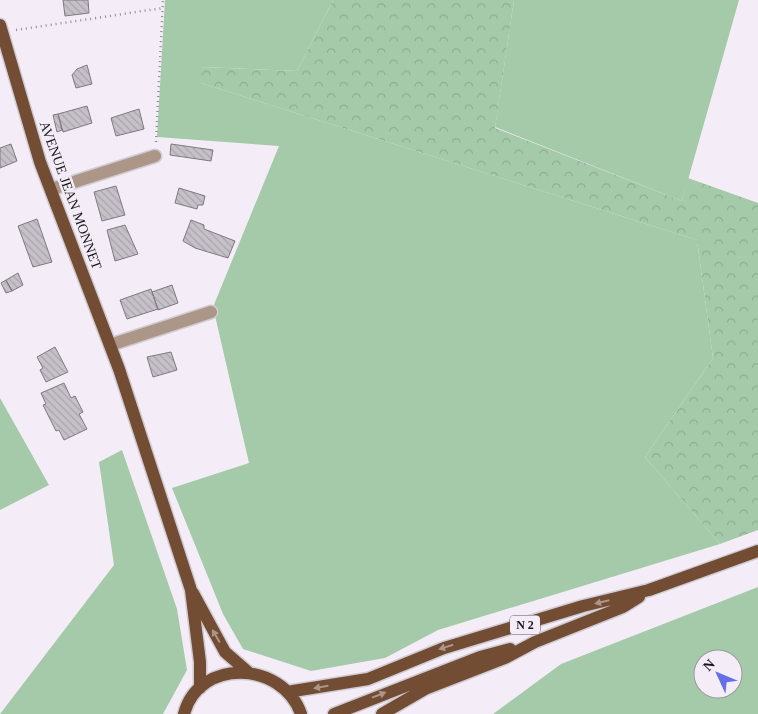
<svg xmlns="http://www.w3.org/2000/svg" width="758" height="714" viewBox="0 0 758 714" font-family="'Times New Roman',serif">
<style>
.green{fill:#a5caa9;fill-rule:evenodd}
.forest{fill:url(#forest-crowns)}
.building{fill:url(#building-back-hatch);stroke:#7f7981}
.lines{fill:none;stroke-linecap:round;stroke-linejoin:round}
.minor-casing{stroke:#d1cbd4;stroke-width:15}
.major-casing{stroke:#d1cbd4;stroke-width:15}
.path{stroke:#918c93;stroke-width:2.5;stroke-dasharray:1 4;stroke-linecap:butt}
.minor{stroke:#ac9688;stroke-width:12}
.major{stroke:#724d33;stroke-width:12}
.oneway{fill:#ac958b}
.labels{text-anchor:middle;stroke-width:5;stroke-linejoin:round;paint-order:stroke}
.shield{fill:#f4edf7;stroke:#5b565c;stroke-width:1}
.shield-label{font-size:12px;font-weight:bold;fill:#19161a}
.street-label{font-size:14px;fill:#19161a;stroke:#f4edf7}
</style>
<defs>
<pattern id="forest-crowns" width="20" height="18" patternUnits="userSpaceOnUse" patternTransform="scale(1.25)"><rect width="20" height="18" fill="#a5caa9"/><path d="M2 6a3 3 0 1 1 6 0M12 15a3 3 0 1 1 6 0" fill="none" stroke="#8dad91"/></pattern>
<pattern id="building-back-hatch" width="6" height="6" patternUnits="userSpaceOnUse" patternTransform="scale(1.25)"><rect width="6" height="6" fill="#c6c0c9"/><path d="M-1 5l2 2M0 0l6 6M5-1l2 2" fill="none" stroke="#aaa4ac"/></pattern>
</defs>
<rect width="100%" height="100%" fill="#f4edf7"/>
<path class="green" d="M165,0H333L297,71L202,67L201,83L697,240L713,358L645,457L720,544L438,630L385,658L311,671L243,649L223,614L172,488L249,463L213,307L279,146L157,137Z
M514,0H739L682,201L495,127Z
M0,398L49,485L0,510Z
M122,450L177,609L187,670L163,714H0L114,565L99,462Z
M758,587V714H493L561,664ZM703,659H733V689H703Z"/>
<path class="forest" d="M333,0H514L495,128L682,201L688,178L758,203V530L720,544L645,457L713,358L697,240L201,83V67L297,71Z"/>
<path class="building" d="M63,0H88L89,13L65,16Z
M87,65L92,84L76,88L72,75L77,69Z
M87,106L92,123L63,132L58,114Z
M139,109L144,129L116,136L111,118Z
M58,114L62,130L57,132L53,115Z
M11,144L17,161L0,168V148Z
M171,144L213,150L211,161L170,155Z
M116,186L125,215L102,221L94,192Z
M179,188L205,196L203,205H198L197,209L175,203Z
M37,219L52,262L33,267L18,226Z
M191,220L204,225V229L235,241L228,258L195,248L183,241Z
M125,225L138,254L115,261L107,230Z
M18,273L23,285L12,291L6,280Z
M6,280L12,291L6,293L1,283Z
M172,285L178,303L158,310L152,292Z
M151,289L158,309L127,319L120,300Z
M55,347L68,372L46,382L40,370L43,368L37,357Z
M171,352L177,370L153,377L147,357Z
M64,383L71,398L75,396L83,412L79,414L87,429L64,440L59,430L56,431L43,405L46,404L41,393Z"/>
<g class="lines">
<defs>
<path id="minor" d="M52,189L155,156
M110,345L211,312"/>
<path id="major" d="M0,25L40,162L119,369L191,590L200,662V688
M193,593L225,652L248,672
M287,692L368,679L444,648L583,606L649,590L758,551
M184,714C199,657 283,661 301,714
M334,714L480,657L510,649
M382,714L425,689L505,658L535,642L623,607L639,597"/>
</defs>
<use href="#minor" class="minor-casing"/>
<use href="#major" class="major-casing"/>
<path class="path" d="M16,30L163,8
M156,142L163,0"/>
<use href="#minor" class="minor"/>
<use href="#major" class="major"/>
</g>
<defs><path id="oneway-solid" d="M-6-.8H1V-3.2L6.5 0L1 3.2V.8H-6Z" transform="scale(1.25)"/></defs>
<g class="oneway">
<use href="#oneway-solid" transform="translate(602 602) rotate(167)"/>
<use href="#oneway-solid" transform="translate(216 636) rotate(-120)"/>
<use href="#oneway-solid" transform="translate(446 647) rotate(163)"/>
<use href="#oneway-solid" transform="translate(321 687) rotate(170)"/>
<use href="#oneway-solid" transform="translate(379 695) rotate(-21)"/>
</g>
<g class="labels">
<rect class="shield" x="510" y="615.5" width="30" height="19" rx="4"/>
<g class="shield-label">
<text x="525" y="629">N 2</text>
</g>
<g class="street-label">
<text transform="translate(71 195) rotate(70)" y="5">AVENUE JEAN MONNET</text>
</g>
</g>
<g transform="translate(718 674) rotate(314)"><circle r="24" fill="#f4edf7" stroke="#9c979f"/>
<path d="M0-4L9 19L0 12L-9 19Z" fill="#656fe7"/>
<text y="-8" font-size="14" font-weight="bold" text-anchor="middle" fill="#19161a">N</text>
</g>
</svg>
